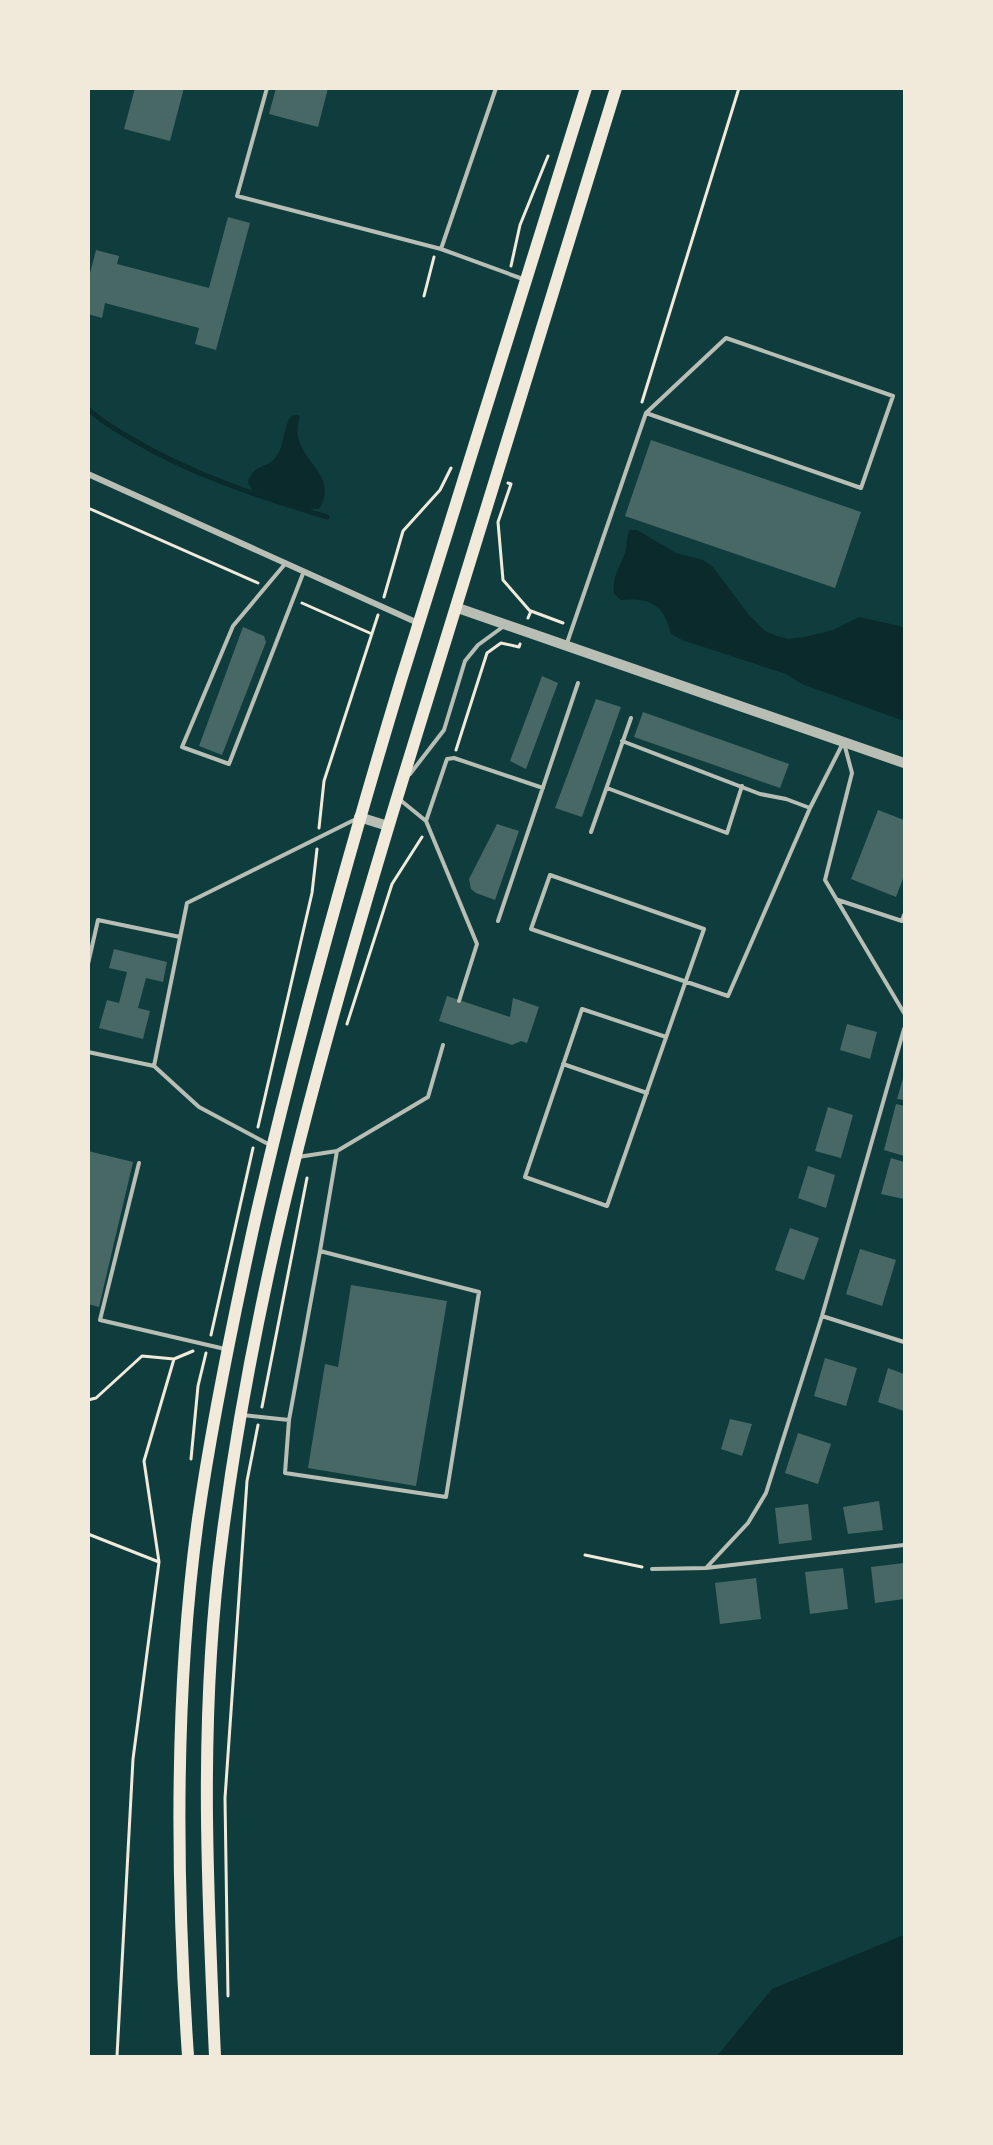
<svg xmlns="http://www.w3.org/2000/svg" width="993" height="2145" viewBox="0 0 993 2145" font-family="'Source Sans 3',sans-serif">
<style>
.water{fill:#0a2a2b}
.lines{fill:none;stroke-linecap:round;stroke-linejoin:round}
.stream{stroke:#0a2a2b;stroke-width:5}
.building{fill:#486865}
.path{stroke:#f1e9da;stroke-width:3}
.service{stroke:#b8beb3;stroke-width:4}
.minor{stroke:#b8beb3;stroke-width:6}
.tertiary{stroke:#b8beb3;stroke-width:10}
.primary{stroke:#f1e9da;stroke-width:12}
</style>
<rect width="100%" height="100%" fill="#0f3d3e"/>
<path class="water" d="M296,415L300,416C285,460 343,469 319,509H305L252,490L248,482C254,462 267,470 276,457C285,445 283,428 291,416Z
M630,530H637L676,553L703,560L713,567L749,615L765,631L777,636L788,639L805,637L833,630L859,617L904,627V721L802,684L786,674L682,640L671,634C664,605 651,597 621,600L614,594C612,576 619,569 625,553C628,545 625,538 630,530Z
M904,1935V2056H717L772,1989Z"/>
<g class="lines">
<path class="stream" d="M88,409C101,421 115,429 130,438C192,475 258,496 327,517"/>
</g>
<path class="building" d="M135,88H184L170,141L124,129Z
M276,88H328L318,127L269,114Z
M228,217L250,223L216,350L195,344L199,328L105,303L102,318L88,314V281L96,250L119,256L117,264L209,288Z
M651,440L861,512L835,588L625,516Z
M243,627L264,636L266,642L222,755L199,746Z
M542,676L558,683L526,769L510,761Z
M596,699L621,707L582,817L555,808Z
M643,712L789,764L780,788L634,737Z
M878,810L904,820V876L896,897L851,879Z
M497,824L519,831L495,900L476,893L471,889L469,879Z
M114,949L167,962L163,982L146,978L138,1008L150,1011L143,1039L99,1028L107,1000L119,1003L127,972L109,968Z
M447,996L510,1017L513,998L539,1007L527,1043L521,1041L512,1045L439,1021Z
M847,1024L877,1032L870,1059L840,1050Z
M904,1075V1100L897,1099Z
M896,1104L904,1106V1156L884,1150Z
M828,1107L853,1115L841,1158L815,1151Z
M88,1151L133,1162L99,1307L88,1304Z
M891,1158L904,1162V1199L881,1194Z
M808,1166L835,1175L826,1208L798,1198Z
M790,1228L819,1238L804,1280L775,1270Z
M860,1249L896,1260L882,1306L846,1294Z
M351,1285L447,1301L416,1486L308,1468L325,1364L338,1367Z
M825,1358L857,1368L846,1406L814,1396Z
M888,1368L904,1374V1411L878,1402Z
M730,1419L752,1424L742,1456L721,1449Z
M798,1433L831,1444L818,1484L785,1473Z
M879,1501L883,1530L848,1534L843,1507Z
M808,1504L812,1540L779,1544L775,1508Z
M904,1563V1599L875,1603L871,1567Z
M843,1568L848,1609L810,1614L805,1572Z
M756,1578L761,1619L720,1624L715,1583Z"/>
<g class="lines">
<path class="path" d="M511,266L520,225L548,156
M424,296L434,257
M642,402L739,88
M508,483L511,484L498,522L503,580L530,611
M88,508L258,583
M384,597L403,531L440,490L451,468
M302,603L372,634
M528,618L531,611L563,623
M456,750L487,653L501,643L519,647L520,644
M319,828L324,781L378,615
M347,1024L392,884L422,837
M258,1127L312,893L317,849
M211,1335L253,1148
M88,1400L96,1398L142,1356L174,1359L193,1351
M262,1407L307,1178
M191,1459L198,1386L206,1353
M88,1534L159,1562
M585,1555L642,1567
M228,1996L225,1798L247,1481L258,1425
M117,2056L133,1759L159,1562L144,1461L174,1359"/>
<path class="service" d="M267,88L237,196L441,249L523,279
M441,249L496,88
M285,564L233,626L182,747L229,764L304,571
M567,643L646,413L726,338L893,396L861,488L646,413
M622,741L760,794L786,799L810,808
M844,743L852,773L825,880L904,1013
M410,774L444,730L465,661L478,645L504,626
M607,788L727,833L742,786
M399,799L426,821L477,944L459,1001
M426,821L447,759L454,758L543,788
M591,832L631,718
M838,900L902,921L904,915
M498,921L578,683
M88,964L98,920L180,937
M666,1037L582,1009L525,1177L607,1206L704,929L550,875L531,929L728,996L810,808L843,743
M88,1052L154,1066
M563,1064L647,1093
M270,1145L199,1107L154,1066L187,903L356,819
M298,1157L337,1151L428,1097L443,1045
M139,1163L100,1320L225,1349
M320,1251L337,1151
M822,1316L904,1342
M243,1415L289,1420L320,1251L479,1292L446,1497L285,1473L289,1420
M706,1568L748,1523L766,1493L822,1316L904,1029
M652,1569L706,1568L904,1545"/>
<path class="minor" d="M88,474L418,623"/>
<path class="tertiary" d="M455,607L904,763
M359,817L388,826"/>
<path class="primary" d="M188,2056C176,1881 174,1694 198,1519C212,1421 232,1325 253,1229C295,1044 346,862 401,680C462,483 524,286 586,88
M215,2056C207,1884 199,1710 222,1539C256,1271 330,1016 409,759C476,535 547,312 616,88"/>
</g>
<rect width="993" height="2145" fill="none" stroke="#f1e9da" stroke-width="180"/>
</svg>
